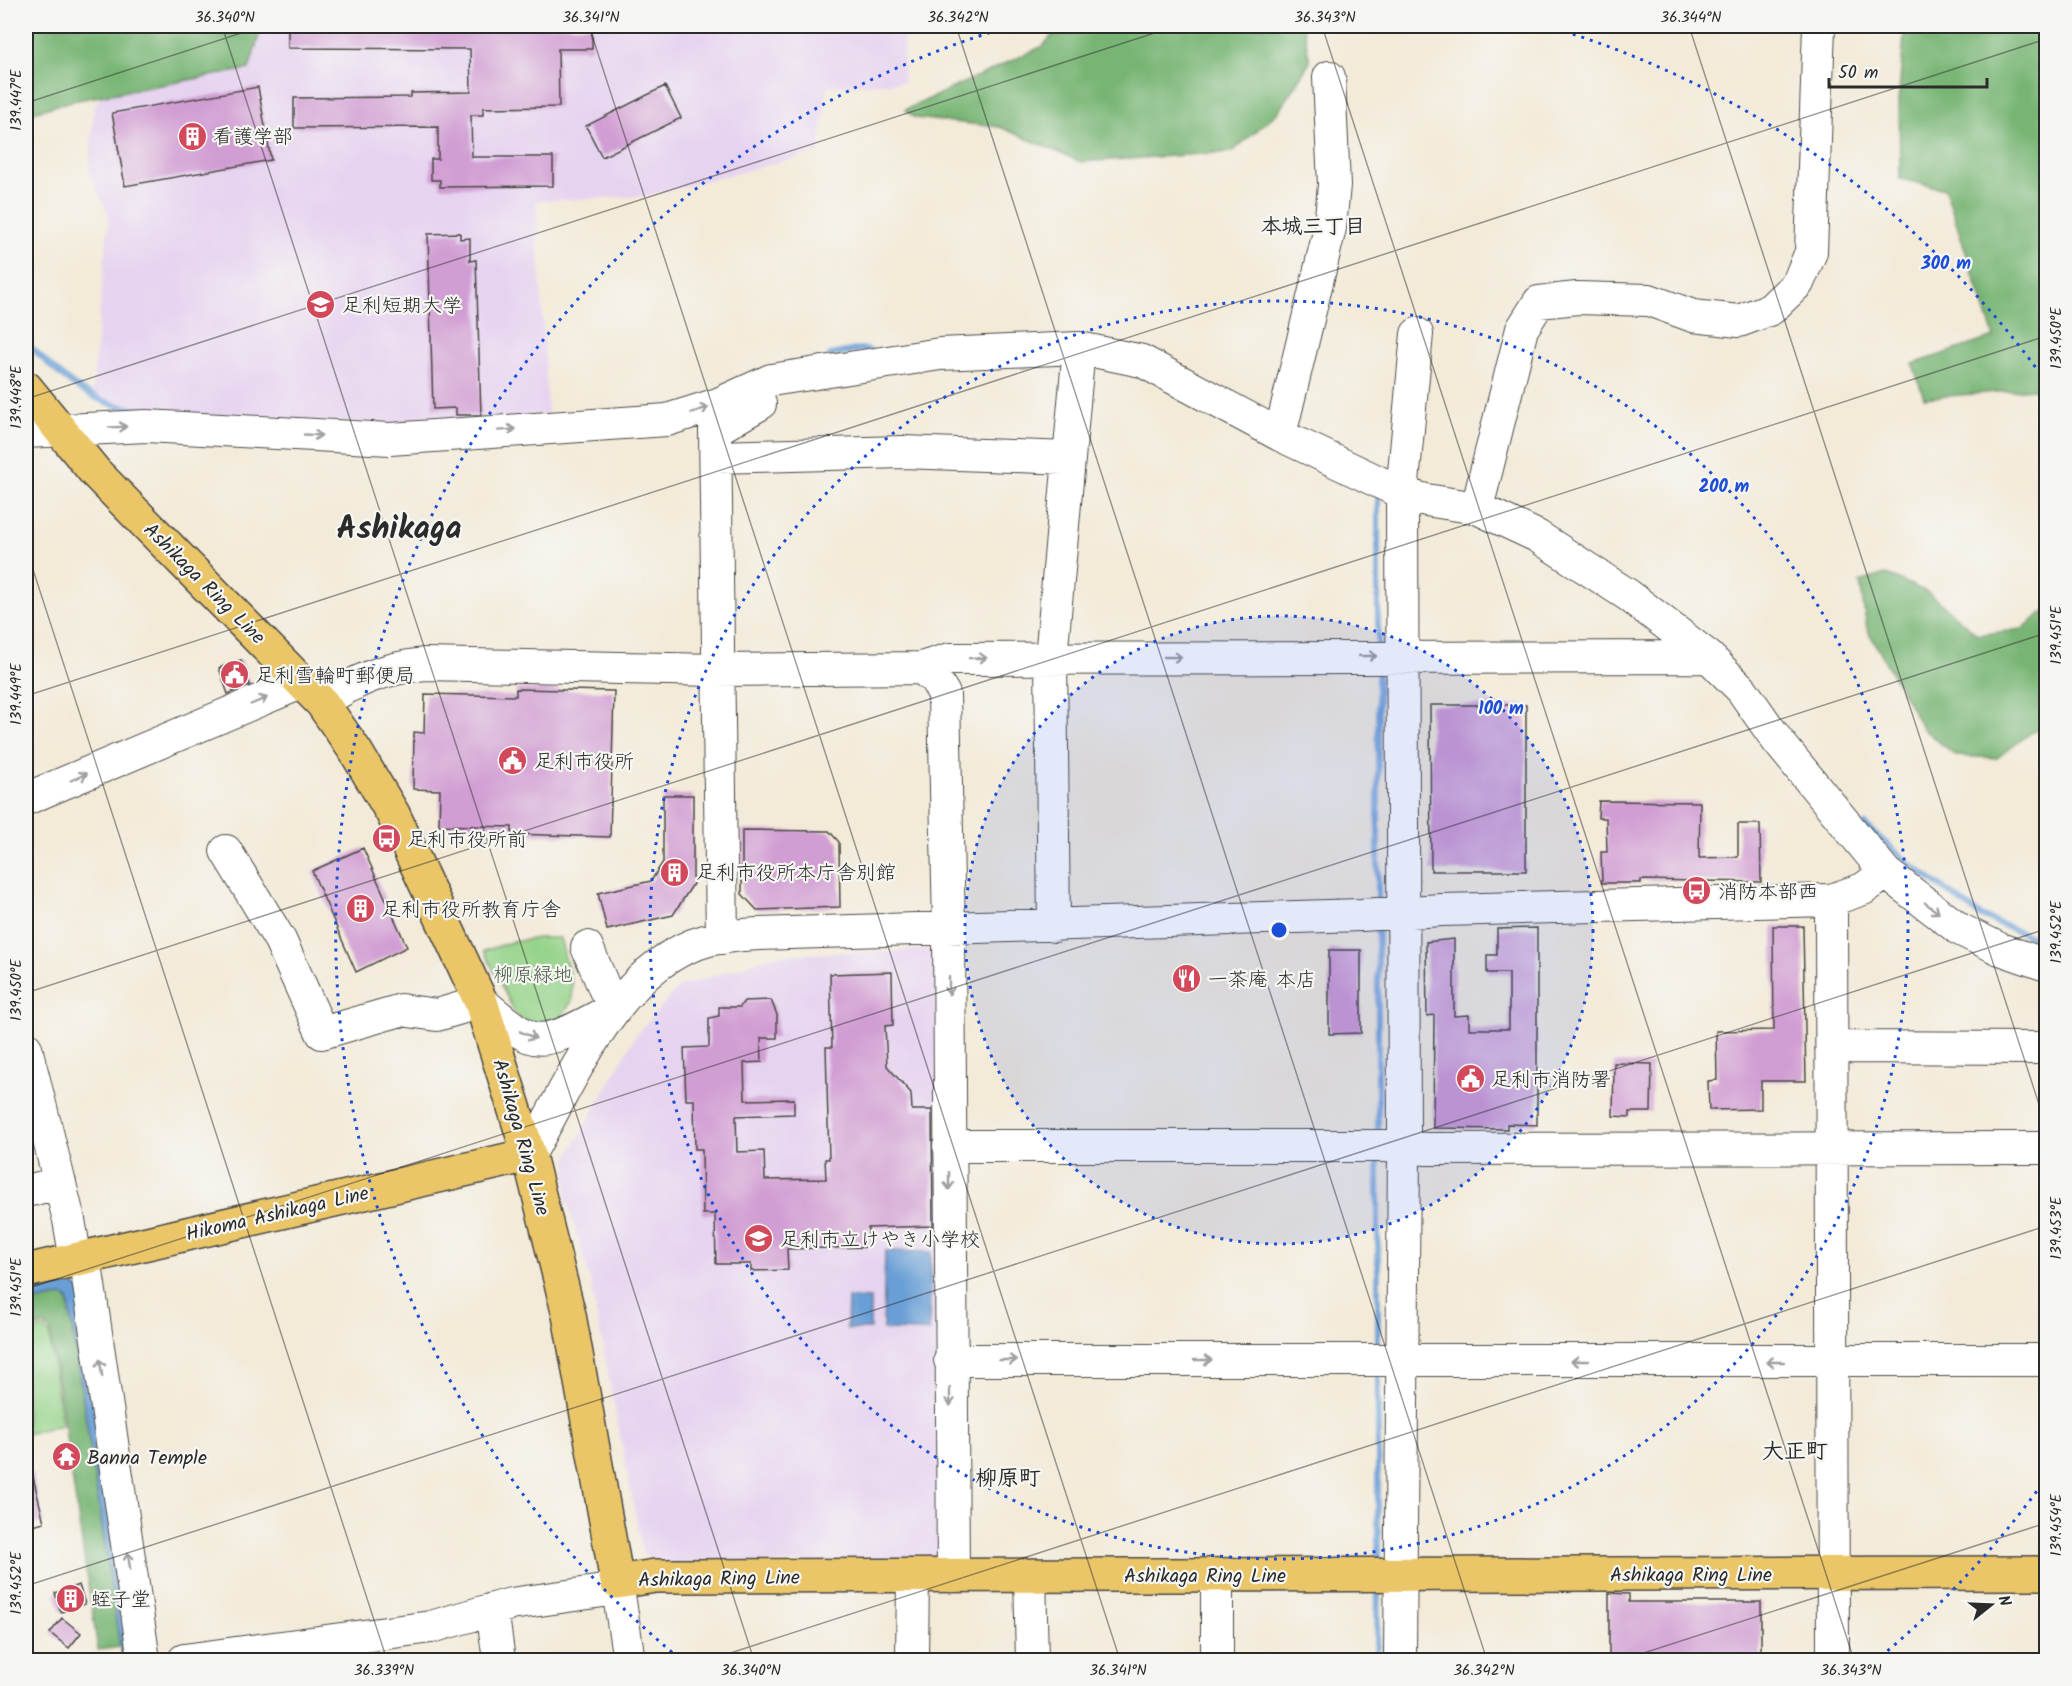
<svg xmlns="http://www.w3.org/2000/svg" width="2072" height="1686" viewBox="0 0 2072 1686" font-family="Kalam,'Klee One',sans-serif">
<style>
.built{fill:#e6d3f0}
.green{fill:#95d389;stroke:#607f5a;stroke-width:1.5}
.forest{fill:#78b575;stroke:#527050;stroke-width:1.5}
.water{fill:#699fd6;stroke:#4a6580;stroke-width:1.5}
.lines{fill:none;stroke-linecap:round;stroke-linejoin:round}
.stream{stroke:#699fd6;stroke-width:6}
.building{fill:#d19ed3}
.minor-casing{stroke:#494845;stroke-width:34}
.major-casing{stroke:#494845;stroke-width:36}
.minor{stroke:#fff;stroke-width:32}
.major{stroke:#ebc669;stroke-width:33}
.oneway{stroke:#a0a0a0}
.ticks{fill:none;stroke:#2b2b2b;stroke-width:1.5;stroke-opacity:0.45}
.ring{fill:none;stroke:#1d4ed8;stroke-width:3;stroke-dasharray:3 6}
.labels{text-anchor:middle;stroke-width:4.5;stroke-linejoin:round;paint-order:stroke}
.poi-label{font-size:20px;fill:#2b2b2b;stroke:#f6f6f2;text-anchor:start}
.street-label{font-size:20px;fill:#2b2b2b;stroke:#f6f6f2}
.park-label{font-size:20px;fill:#4b5d47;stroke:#f6f6f2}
.neighbourhood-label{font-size:21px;font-weight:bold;fill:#2b2b2b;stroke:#f6f6f2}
.quarter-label{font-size:22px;font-weight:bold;fill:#2b2b2b;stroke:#f6f6f2}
.town-label{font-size:32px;font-weight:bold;fill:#2b2b2b;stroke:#f6f6f2}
.centre{fill:#1d4ed8;stroke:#f6f6f2;stroke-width:3}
.ring-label{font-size:18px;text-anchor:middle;font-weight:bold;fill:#1d4ed8;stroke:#f6f6f2;stroke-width:4.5;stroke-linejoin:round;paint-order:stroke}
.neatline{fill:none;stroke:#2b2b2b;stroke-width:2}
.ticks-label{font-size:15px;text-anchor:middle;fill:#2b2b2b}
</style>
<rect width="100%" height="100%" fill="#f6f6f2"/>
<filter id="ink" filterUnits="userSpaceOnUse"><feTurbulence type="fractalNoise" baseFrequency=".0167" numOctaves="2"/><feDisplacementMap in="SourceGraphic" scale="12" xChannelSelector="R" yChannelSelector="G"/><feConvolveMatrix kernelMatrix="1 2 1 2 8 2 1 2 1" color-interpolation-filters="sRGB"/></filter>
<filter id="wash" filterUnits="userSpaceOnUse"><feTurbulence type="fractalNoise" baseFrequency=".008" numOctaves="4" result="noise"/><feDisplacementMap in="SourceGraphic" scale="24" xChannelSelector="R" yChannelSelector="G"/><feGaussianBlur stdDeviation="1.35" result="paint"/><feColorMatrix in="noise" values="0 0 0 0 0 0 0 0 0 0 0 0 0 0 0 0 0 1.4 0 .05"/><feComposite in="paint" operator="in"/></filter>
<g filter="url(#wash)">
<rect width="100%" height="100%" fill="#f3ead8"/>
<path class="built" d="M220,26H1039L1040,29L903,39L904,82L828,86L819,152L647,196L536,201L548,414L451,426L128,415L92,392L109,217L89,172L94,106L119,73Z
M935,949L944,1553L931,1562L658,1564L643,1554L590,1280L566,1197L567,1158L638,1032L679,987L777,955Z"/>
<path class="green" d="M539,938H560L572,984V1001L557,1023L544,1028L517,1017L484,951L511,942Z
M44,1328L49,1334L62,1425L26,1434V1332Z"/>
<path class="forest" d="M26,26H262L249,69L72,101L26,114Z
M1060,26H1303L1310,62L1278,112L1232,152L1081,162L1000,127L915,118L905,110L1043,46Z
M1905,26H2046V400L2034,389L1924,398L1913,364L1994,337L1945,189L1900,179L1899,92Z
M1885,574L1927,592L1978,635L2022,629L2046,610V712L2040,726L1997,758L1956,756L1923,729L1867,629L1860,582Z
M63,1296L68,1298L120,1647L98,1650L50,1330L45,1325L26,1329V1304Z"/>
<path class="water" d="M885,1251L931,1252L929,1331L883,1330Z
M66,1280L80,1289L137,1660H122L68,1298L62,1296L26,1304V1289Z
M848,1298L870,1299V1329H847Z"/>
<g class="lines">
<path class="stream" d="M26,342C65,381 92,407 150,411
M830,355L861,349L870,351
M1378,650V493
M1865,825L1911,865L1981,916L2046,943
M1378,905V667
M1378,1136V922
M1378,1352V1156
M1378,1565V1369
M1377,1660L1378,1585"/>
</g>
<g id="blocks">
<path class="building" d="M288,26H592V49H558L559,107L483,108V115H471L472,157H553V186L440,187V180H431V159H438V127L294,128V98L411,97V93L471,92L470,49L288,48Z
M665,86L681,118L602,157L586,126Z
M258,87L271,160L125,186L112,113Z
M460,233V239L470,238V261L476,260L481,415H456V408L433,409L428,234Z
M241,660L250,685L228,694L219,668Z
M516,689L614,691L610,837L512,834V827L439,825L440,790L413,789L414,732L424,733L425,694L516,696Z
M1430,705H1526V871H1431Z
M663,795H693V884L673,915L607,930L598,893L651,881L663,862Z
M1599,801L1700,802L1699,858L1738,857V824H1760L1761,882L1641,880V883H1602L1601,852H1607L1606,818H1598Z
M742,830L829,831L839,842L840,907L757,910L742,894Z
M363,848L407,947L356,972L312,871Z
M1773,926H1803L1806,1081H1761V1109L1709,1110L1708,1081L1717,1080L1716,1031L1774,1030Z
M1537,928V1125L1507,1124V1129L1433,1128L1434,1015L1427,1016L1426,942L1454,939V1016L1469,1015V1029H1509V973H1487V955H1497V929Z
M1329,950H1361V1033L1329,1034Z
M892,972L893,1025L885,1026L887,1066L911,1093L912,1110H932L933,1226L868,1228V1247L787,1249L788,1270L751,1271V1264H716L715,1214H703L702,1149H695L694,1100H686L684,1048L709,1047V1018L719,1016V1007H740L744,1001L771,1000L777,1015V1038H761L762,1062L744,1063L745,1100L794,1099V1114L736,1116L737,1152L764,1151L765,1180L826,1179L825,1159H829L826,1047H832L830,974Z
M1614,1063L1652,1064L1651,1112H1630V1117L1613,1116Z
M32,1473L44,1522L26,1527V1474Z
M79,1585L85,1604L61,1612L55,1593Z
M1609,1593L1629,1594V1602H1761V1660H1609Z
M62,1618L81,1633L69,1648L50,1633Z"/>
</g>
</g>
<g filter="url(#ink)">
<use href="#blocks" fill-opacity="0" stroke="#494845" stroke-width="1.5"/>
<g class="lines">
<defs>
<path id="minor" d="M26,432L146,426L390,439L667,420L718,404L771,380L940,354L1079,348L1142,361L1280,435L1402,493L1426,500L1477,508L1537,536L1628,595L1709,657L1742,690L1777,740L1886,873L1959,929L2000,949L2046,965
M1280,435L1330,228L1334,185L1329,77
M717,457L903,452L1069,458
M1477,508L1522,329L1539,302L1577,298L1649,300L1693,316L1739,321L1771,309L1798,283L1811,252L1819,26
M921,668L950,659L1709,657
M322,703C355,680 385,668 425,664L716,670L921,668L935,679L944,694L949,928L953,1576
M26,799L303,682
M226,851L280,940L322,1033L401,1010L437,1015L481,1002C496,1013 512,1030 530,1037C553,1046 595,1017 616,1007
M1831,900L1833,1660
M1054,926L1051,658L1079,348
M722,938L715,430L760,404
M587,947L605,990L616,1006
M1834,1047L2046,1048
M26,1048L69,1220L76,1260
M949,1146H1385L1427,1149L2046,1148
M529,1155C571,1083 617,965 705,941C723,936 741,935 759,934L1361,915L1442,910L1831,900L1863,889L1886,873
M26,1191L60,1183
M85,1258L144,1660
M950,1360H2046
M1030,1575L1032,1660
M492,1609L499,1660
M184,1660L431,1627L511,1604L603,1591L617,1582L629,1660
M912,1660L913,1576
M1217,1660V1575
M1400,1660L1404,1147L1402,493L1417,334"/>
<path id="major" d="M26,388L95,472L322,703L356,752L393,814L481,1002L529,1155L569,1315L617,1582L655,1576L2046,1573
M26,1271L529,1155"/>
</defs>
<use href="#minor" class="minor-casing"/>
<use href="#major" class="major-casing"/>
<use href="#minor" class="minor"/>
<use href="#major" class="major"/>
</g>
<defs><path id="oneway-shaft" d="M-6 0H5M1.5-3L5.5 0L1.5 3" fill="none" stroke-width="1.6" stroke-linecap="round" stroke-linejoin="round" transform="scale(1.5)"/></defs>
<g class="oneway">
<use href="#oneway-shaft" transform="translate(700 410) rotate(-18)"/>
<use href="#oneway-shaft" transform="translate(118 427) rotate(-3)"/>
<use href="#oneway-shaft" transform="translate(507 430) rotate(-4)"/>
<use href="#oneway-shaft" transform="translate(313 435) rotate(3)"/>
<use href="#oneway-shaft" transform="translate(1368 656)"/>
<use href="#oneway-shaft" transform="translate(1173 657)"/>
<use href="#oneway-shaft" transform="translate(978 658) rotate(-1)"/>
<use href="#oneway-shaft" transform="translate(259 701) rotate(-23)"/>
<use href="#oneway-shaft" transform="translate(79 777) rotate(-23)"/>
<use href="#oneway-shaft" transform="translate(1932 908) rotate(37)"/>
<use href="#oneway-shaft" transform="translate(949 986) rotate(90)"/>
<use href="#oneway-shaft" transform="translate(528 1035) rotate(24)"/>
<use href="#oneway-shaft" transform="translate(949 1181) rotate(90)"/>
<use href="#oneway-shaft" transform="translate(1008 1360)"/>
<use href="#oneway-shaft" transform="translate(1203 1360)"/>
<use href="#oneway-shaft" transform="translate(1580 1361) rotate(-180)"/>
<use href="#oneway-shaft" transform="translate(1775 1362) rotate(-180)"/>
<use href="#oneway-shaft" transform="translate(101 1368) rotate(-98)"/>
<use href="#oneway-shaft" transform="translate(950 1397) rotate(89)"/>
<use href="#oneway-shaft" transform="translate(129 1561) rotate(-98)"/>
</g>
</g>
<path class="ticks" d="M222,26L754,1660M589,26L1120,1660M956,26L1487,1660M1322,26L1854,1660M1689,26L2046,1126M26,103L263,26M26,399L1176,26M26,548L387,1660M26,696L2046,39M26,993L2046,336M26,1289L2046,633M26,1586L2046,929M709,1660L2046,1226M1622,1660L2046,1523"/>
<circle cx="1279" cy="930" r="314" fill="#1d4ed8" fill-opacity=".12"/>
<g class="ring">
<circle cx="1279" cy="930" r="314"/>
<circle cx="1279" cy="930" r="629"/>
<path d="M2042 1484A943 943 0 0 1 1879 1658M679 1658A943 943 0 0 1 1011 26M1547 26A943 943 0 0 1 2042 376"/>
</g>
<defs>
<symbol id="building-disc" viewBox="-11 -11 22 22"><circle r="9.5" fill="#d1495b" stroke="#f6f6f2"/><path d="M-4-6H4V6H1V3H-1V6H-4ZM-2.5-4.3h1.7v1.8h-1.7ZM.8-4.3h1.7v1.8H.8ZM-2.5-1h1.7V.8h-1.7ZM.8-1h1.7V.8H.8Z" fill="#fff"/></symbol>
<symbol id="university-disc" viewBox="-11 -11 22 22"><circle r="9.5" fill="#d1495b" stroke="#f6f6f2"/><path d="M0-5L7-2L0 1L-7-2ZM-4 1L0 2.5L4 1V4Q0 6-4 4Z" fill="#fff"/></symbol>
<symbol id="civic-disc" viewBox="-11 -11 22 22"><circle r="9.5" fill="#d1495b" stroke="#f6f6f2"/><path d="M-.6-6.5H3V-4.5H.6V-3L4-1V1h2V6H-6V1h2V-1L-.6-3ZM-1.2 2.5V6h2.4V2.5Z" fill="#fff"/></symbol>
<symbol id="bus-disc" viewBox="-11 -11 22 22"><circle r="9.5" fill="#d1495b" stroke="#f6f6f2"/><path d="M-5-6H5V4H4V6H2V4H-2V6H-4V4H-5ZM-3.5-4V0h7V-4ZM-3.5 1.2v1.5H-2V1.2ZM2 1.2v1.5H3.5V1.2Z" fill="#fff"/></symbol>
<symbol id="restaurant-disc" viewBox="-11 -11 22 22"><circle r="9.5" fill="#d1495b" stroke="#f6f6f2"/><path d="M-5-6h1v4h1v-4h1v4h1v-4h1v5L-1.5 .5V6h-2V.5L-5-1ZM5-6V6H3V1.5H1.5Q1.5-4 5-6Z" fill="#fff"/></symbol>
<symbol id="school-disc" viewBox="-11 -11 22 22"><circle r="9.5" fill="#d1495b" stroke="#f6f6f2"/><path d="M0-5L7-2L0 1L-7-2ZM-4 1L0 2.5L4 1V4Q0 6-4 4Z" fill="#fff"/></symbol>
<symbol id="temple-disc" viewBox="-11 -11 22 22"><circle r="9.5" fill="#d1495b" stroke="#f6f6f2"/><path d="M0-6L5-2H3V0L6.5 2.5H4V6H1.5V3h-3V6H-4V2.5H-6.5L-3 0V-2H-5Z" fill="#fff"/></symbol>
</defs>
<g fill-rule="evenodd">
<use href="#building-disc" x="176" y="120" width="33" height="33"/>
<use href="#university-disc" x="304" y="288" width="33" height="33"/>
<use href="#civic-disc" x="218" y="658" width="33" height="33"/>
<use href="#civic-disc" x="496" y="744" width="33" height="33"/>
<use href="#bus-disc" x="370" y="822" width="33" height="33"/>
<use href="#building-disc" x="658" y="856" width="33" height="33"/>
<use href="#bus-disc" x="1680" y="874" width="33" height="33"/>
<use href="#building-disc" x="344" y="892" width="33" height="33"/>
<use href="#restaurant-disc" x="1170" y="962" width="33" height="33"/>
<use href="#civic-disc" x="1454" y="1062" width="33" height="33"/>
<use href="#school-disc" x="742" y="1222" width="33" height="33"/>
<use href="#temple-disc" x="50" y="1440" width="33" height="33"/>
<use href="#building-disc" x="54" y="1582" width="33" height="33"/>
</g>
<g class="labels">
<g class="poi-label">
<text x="213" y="143">看護学部</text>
<text x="342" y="312">足利短期大学</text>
<text x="255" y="682">足利雪輪町郵便局</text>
<text x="534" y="768">足利市役所</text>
<text x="407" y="846">足利市役所前</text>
<text x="696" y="879">足利市役所本庁舎別館</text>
<text x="1718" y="898">消防本部西</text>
<text x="381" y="916">足利市役所教育庁舎</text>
<text x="1208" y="986">一茶庵 本店</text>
<text x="1491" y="1086">足利市消防署</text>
<text x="780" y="1246">足利市立けやき小学校</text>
<text x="87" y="1464">Banna Temple</text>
<text x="91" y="1606">蛭子堂</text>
</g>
<g class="street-label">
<text transform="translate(205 583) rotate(45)" y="7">Ashikaga Ring Line</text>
<text transform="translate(522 1137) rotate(74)" y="7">Ashikaga Ring Line</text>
<text transform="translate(277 1213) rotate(-13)" y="7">Hikoma Ashikaga Line</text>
<text x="1691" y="1581">Ashikaga Ring Line</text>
<text x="1205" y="1582">Ashikaga Ring Line</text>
<text transform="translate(719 1578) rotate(-1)" y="7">Ashikaga Ring Line</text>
</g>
<g class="park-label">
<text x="533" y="981">柳原緑地</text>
</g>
<g class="neighbourhood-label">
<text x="1313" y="233">本城三丁目</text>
</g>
<g class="quarter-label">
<text x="1795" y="1458">大正町</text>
<text x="1008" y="1485">柳原町</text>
</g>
<g class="town-label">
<text x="399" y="538">Ashikaga</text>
</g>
</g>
<circle cx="1279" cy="930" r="9" class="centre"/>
<g class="ring-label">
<text x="1946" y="269">300 m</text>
<text x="1724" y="492">200 m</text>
<text x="1501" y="714">100 m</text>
</g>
<rect width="2072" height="1686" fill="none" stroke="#f6f6f2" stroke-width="66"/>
<g transform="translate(1991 1605) rotate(72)" stroke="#f6f6f2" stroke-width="4.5" paint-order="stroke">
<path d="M0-4.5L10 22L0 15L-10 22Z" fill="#2b2b2b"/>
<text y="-9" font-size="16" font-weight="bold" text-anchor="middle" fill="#2b2b2b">N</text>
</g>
<path d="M1829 78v9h158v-9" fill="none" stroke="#2b2b2b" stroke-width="3"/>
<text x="1838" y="78" font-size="18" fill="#2b2b2b" stroke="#f6f6f2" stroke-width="4.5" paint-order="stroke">50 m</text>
<rect x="33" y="33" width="2006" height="1620" class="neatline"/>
<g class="ticks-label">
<text x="225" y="22">36.340°N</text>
<text x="591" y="22">36.341°N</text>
<text x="958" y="22">36.342°N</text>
<text x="1325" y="22">36.343°N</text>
<text x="1691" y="22">36.344°N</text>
<text transform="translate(16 100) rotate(-90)" y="5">139.447°E</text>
<text transform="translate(2056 338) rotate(-90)" y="5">139.450°E</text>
<text transform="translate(16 397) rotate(-90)" y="5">139.448°E</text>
<text transform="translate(2056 635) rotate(-90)" y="5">139.451°E</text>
<text transform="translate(16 694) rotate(-90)" y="5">139.449°E</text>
<text transform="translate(2056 932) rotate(-90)" y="5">139.452°E</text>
<text transform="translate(16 990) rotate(-90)" y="5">139.450°E</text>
<text transform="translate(2056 1228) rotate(-90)" y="5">139.453°E</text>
<text transform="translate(16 1287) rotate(-90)" y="5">139.451°E</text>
<text transform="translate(2056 1525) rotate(-90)" y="5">139.454°E</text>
<text transform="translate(16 1583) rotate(-90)" y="5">139.452°E</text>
<text x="384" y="1675">36.339°N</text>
<text x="751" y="1675">36.340°N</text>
<text x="1118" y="1675">36.341°N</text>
<text x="1484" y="1675">36.342°N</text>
<text x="1851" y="1675">36.343°N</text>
</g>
</svg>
